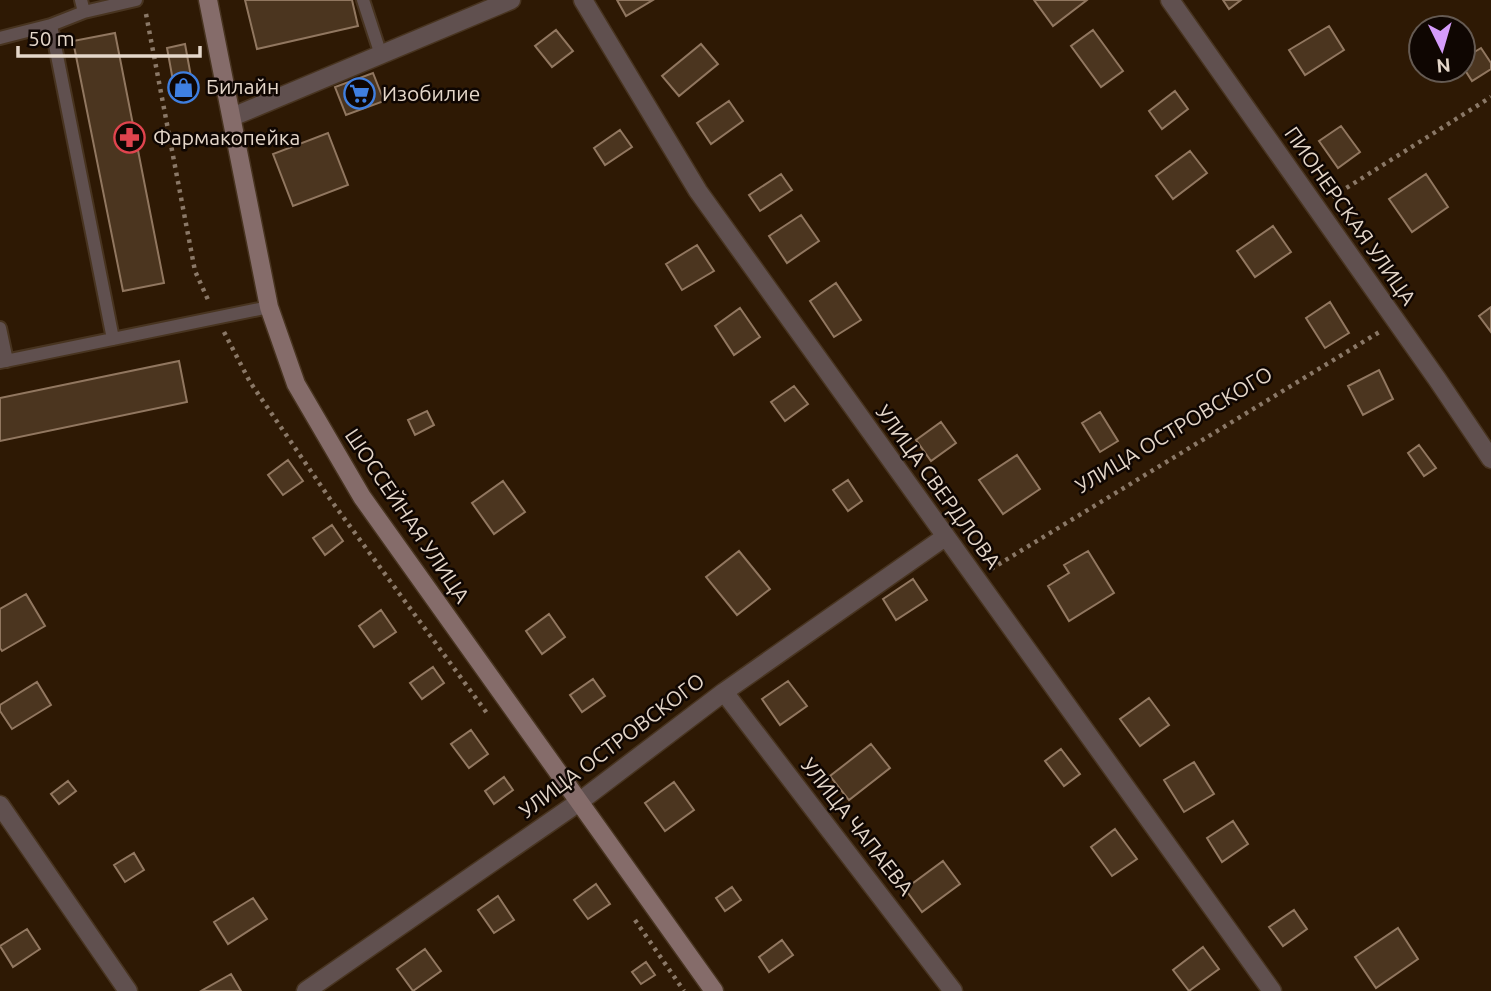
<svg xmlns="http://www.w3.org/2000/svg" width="1491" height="991" viewBox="0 0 1491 991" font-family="Ubuntu,sans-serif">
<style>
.building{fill:#4b351f;stroke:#917760;stroke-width:2}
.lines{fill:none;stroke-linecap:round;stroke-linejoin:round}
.service-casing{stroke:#483420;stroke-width:16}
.minor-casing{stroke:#483420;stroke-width:21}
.secondary-casing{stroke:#483420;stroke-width:21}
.path{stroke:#8a7867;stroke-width:4.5;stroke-dasharray:3.5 5;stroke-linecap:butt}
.service{stroke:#60504f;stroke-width:12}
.minor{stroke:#60504f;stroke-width:18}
.secondary{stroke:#856c6a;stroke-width:18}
.labels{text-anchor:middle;stroke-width:5;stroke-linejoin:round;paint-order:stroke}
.poi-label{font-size:21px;fill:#e5d7ca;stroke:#0f0602;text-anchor:start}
.street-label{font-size:21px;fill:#e5d7ca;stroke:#0f0602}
</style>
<rect width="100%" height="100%" fill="#2e1904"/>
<path class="building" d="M245,0H352L358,26L257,49Z
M617,0H653L626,16Z
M1034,0H1087L1053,26Z
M1223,0H1241L1229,9Z
M1329,26L1344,50L1305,75L1289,50Z
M556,30L573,51L552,67L535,46Z
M1093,30L1123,71L1101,87L1071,46Z
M115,33L164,283L123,291L73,41Z
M185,44L194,93L176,97L167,48Z
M701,44L718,64L679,96L662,76Z
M1481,48L1491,63V69L1472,81L1463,67V59Z
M373,73L384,101L346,115L335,87Z
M1175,91L1188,109L1162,129L1149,111Z
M729,101L743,121L711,144L697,123Z
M1341,126L1360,152L1338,168L1319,141Z
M620,130L632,147L605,165L594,148Z
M328,133L348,185L293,206L273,154Z
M1190,151L1207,173L1173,199L1156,176Z
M781,174L792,190L760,211L749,195Z
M1426,174L1448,207L1412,232L1389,199Z
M801,215L819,241L787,263L769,236Z
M1273,226L1291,252L1255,277L1237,251Z
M697,245L714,271L682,290L666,264Z
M836,283L861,320L834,337L810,301Z
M1330,302L1349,333L1325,348L1306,318Z
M1491,307V332L1479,316Z
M740,308L760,337L734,355L715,326Z
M179,361L187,402L0,441V398Z
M1379,370L1393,399L1363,415L1348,386Z
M794,386L808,404L785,421L771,402Z
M427,411L434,425L415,435L408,420Z
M1100,412L1118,441L1100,452L1082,423Z
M941,422L956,443L931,461L916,440Z
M1419,445L1436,468L1424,476L1408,453Z
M1017,455L1040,489L1003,514L979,480Z
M288,460L303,481L283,495L268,475Z
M848,480L862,501L848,511L833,490Z
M503,481L525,512L494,534L472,503Z
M332,525L343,541L325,555L313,538Z
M739,551L770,589L737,615L706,577Z
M1088,551L1114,593L1069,621L1048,586L1069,573L1064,565Z
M913,579L927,600L896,620L883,599Z
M26,594L45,626L2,651L0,648V609Z
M381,610L396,632L374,647L359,626Z
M549,614L565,637L542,654L526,631Z
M433,667L444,683L422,699L410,683Z
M593,679L605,696L582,712L570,695Z
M788,681L807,706L780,725L762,699Z
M37,682L51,705L12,729L0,711V705Z
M1149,698L1169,725L1140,746L1120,719Z
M471,730L488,754L469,768L451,744Z
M871,744L890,768L849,800L830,776Z
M1061,749L1080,774L1064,786L1045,761Z
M1194,762L1214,794L1184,812L1164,780Z
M504,777L513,790L494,804L485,791Z
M68,781L76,791L59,804L51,794Z
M674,782L694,810L665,831L645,803Z
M1233,821L1248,844L1222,862L1207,838Z
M1115,829L1137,859L1112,876L1091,847Z
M134,853L144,870L125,882L114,865Z
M943,861L960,884L922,912L905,889Z
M596,884L610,904L588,919L574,900Z
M732,887L741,900L725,911L716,898Z
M498,896L514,920L494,933L478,910Z
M253,898L267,919L228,944L214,922Z
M1294,910L1307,929L1283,946L1269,927Z
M1398,928L1418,959L1376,988L1355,957Z
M27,929L40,949L13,967L0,946Z
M782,940L793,955L769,972L759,957Z
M1203,947L1219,969L1189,991L1173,970Z
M425,949L441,971L413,991L397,969Z
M646,962L655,975L641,984L632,972Z
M231,974L241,991H201Z"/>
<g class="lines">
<defs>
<path id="service" d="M81,0L84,12L136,0
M363,0L381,55
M51,25L113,339
M0,38L51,25L84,12
M0,328L7,361
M0,362L269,307"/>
<path id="minor" d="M583,0L698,191L1272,991
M1170,0L1437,379L1491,459
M232,117L511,0
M724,692L953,991
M0,805L128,991
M306,991L579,802L724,692L945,537"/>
<path id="secondary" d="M208,0L269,307L296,384L362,497L714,991"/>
</defs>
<use href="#service" class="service-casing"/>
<use href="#minor" class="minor-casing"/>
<use href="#secondary" class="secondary-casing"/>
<path class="path" d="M146,14L195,271L209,302
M1332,197L1491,97
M224,332L250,382L330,499L489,716
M991,569L1381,331
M635,920L684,991"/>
<use href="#service" class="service"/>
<use href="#minor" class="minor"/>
<use href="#secondary" class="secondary"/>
</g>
<defs>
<symbol id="shop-ring" viewBox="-11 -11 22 22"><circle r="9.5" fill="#0f0602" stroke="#3f7fe0" stroke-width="1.5"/><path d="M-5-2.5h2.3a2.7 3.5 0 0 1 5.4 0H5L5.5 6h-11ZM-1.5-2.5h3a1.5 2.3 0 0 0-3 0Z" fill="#3f7fe0"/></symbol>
<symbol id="supermarket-ring" viewBox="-11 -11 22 22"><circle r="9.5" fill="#0f0602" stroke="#3f7fe0" stroke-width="1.5"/><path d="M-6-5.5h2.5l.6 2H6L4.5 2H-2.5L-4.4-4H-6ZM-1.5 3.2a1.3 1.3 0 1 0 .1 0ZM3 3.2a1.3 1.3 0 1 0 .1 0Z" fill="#3f7fe0"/></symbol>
<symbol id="pharmacy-ring" viewBox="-11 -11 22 22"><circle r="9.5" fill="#0f0602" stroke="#e0444e" stroke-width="1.5"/><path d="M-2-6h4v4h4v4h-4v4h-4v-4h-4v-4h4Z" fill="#e0444e"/></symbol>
</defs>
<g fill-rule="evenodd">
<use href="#shop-ring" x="166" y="70" width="35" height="35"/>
<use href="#supermarket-ring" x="342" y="76" width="35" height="35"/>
<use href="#pharmacy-ring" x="112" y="120" width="35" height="35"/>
</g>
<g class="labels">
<g class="poi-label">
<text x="206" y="94">Билайн</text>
<text x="382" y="101">Изобилие</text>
<text x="153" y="145">Фармакопейка</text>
</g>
<g class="street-label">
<text transform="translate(1350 216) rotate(55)" y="7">ПИОНЕРСКАЯ УЛИЦА</text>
<text transform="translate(1174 430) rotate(-31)" y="7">УЛИЦА ОСТРОВСКОГО</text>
<text transform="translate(938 487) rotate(54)" y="7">УЛИЦА СВЕРДЛОВА</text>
<text transform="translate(407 516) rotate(56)" y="7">ШОССЕЙНАЯ УЛИЦА</text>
<text transform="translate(612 746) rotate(-37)" y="7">УЛИЦА ОСТРОВСКОГО</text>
<text transform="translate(857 827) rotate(52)" y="7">УЛИЦА ЧАПАЕВА</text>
</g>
</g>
<g transform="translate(1442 49) rotate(175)"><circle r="33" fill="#0f0602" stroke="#655a52" stroke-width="2"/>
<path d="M0-5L12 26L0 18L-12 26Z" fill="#d59cfb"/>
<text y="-10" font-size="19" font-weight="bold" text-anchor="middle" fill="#e5d7ca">N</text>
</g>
<path d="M18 46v10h182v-10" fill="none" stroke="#e5d7ca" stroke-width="3.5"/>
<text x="28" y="46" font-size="21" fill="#e5d7ca" stroke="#0f0602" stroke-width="5" paint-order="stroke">50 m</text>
</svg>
